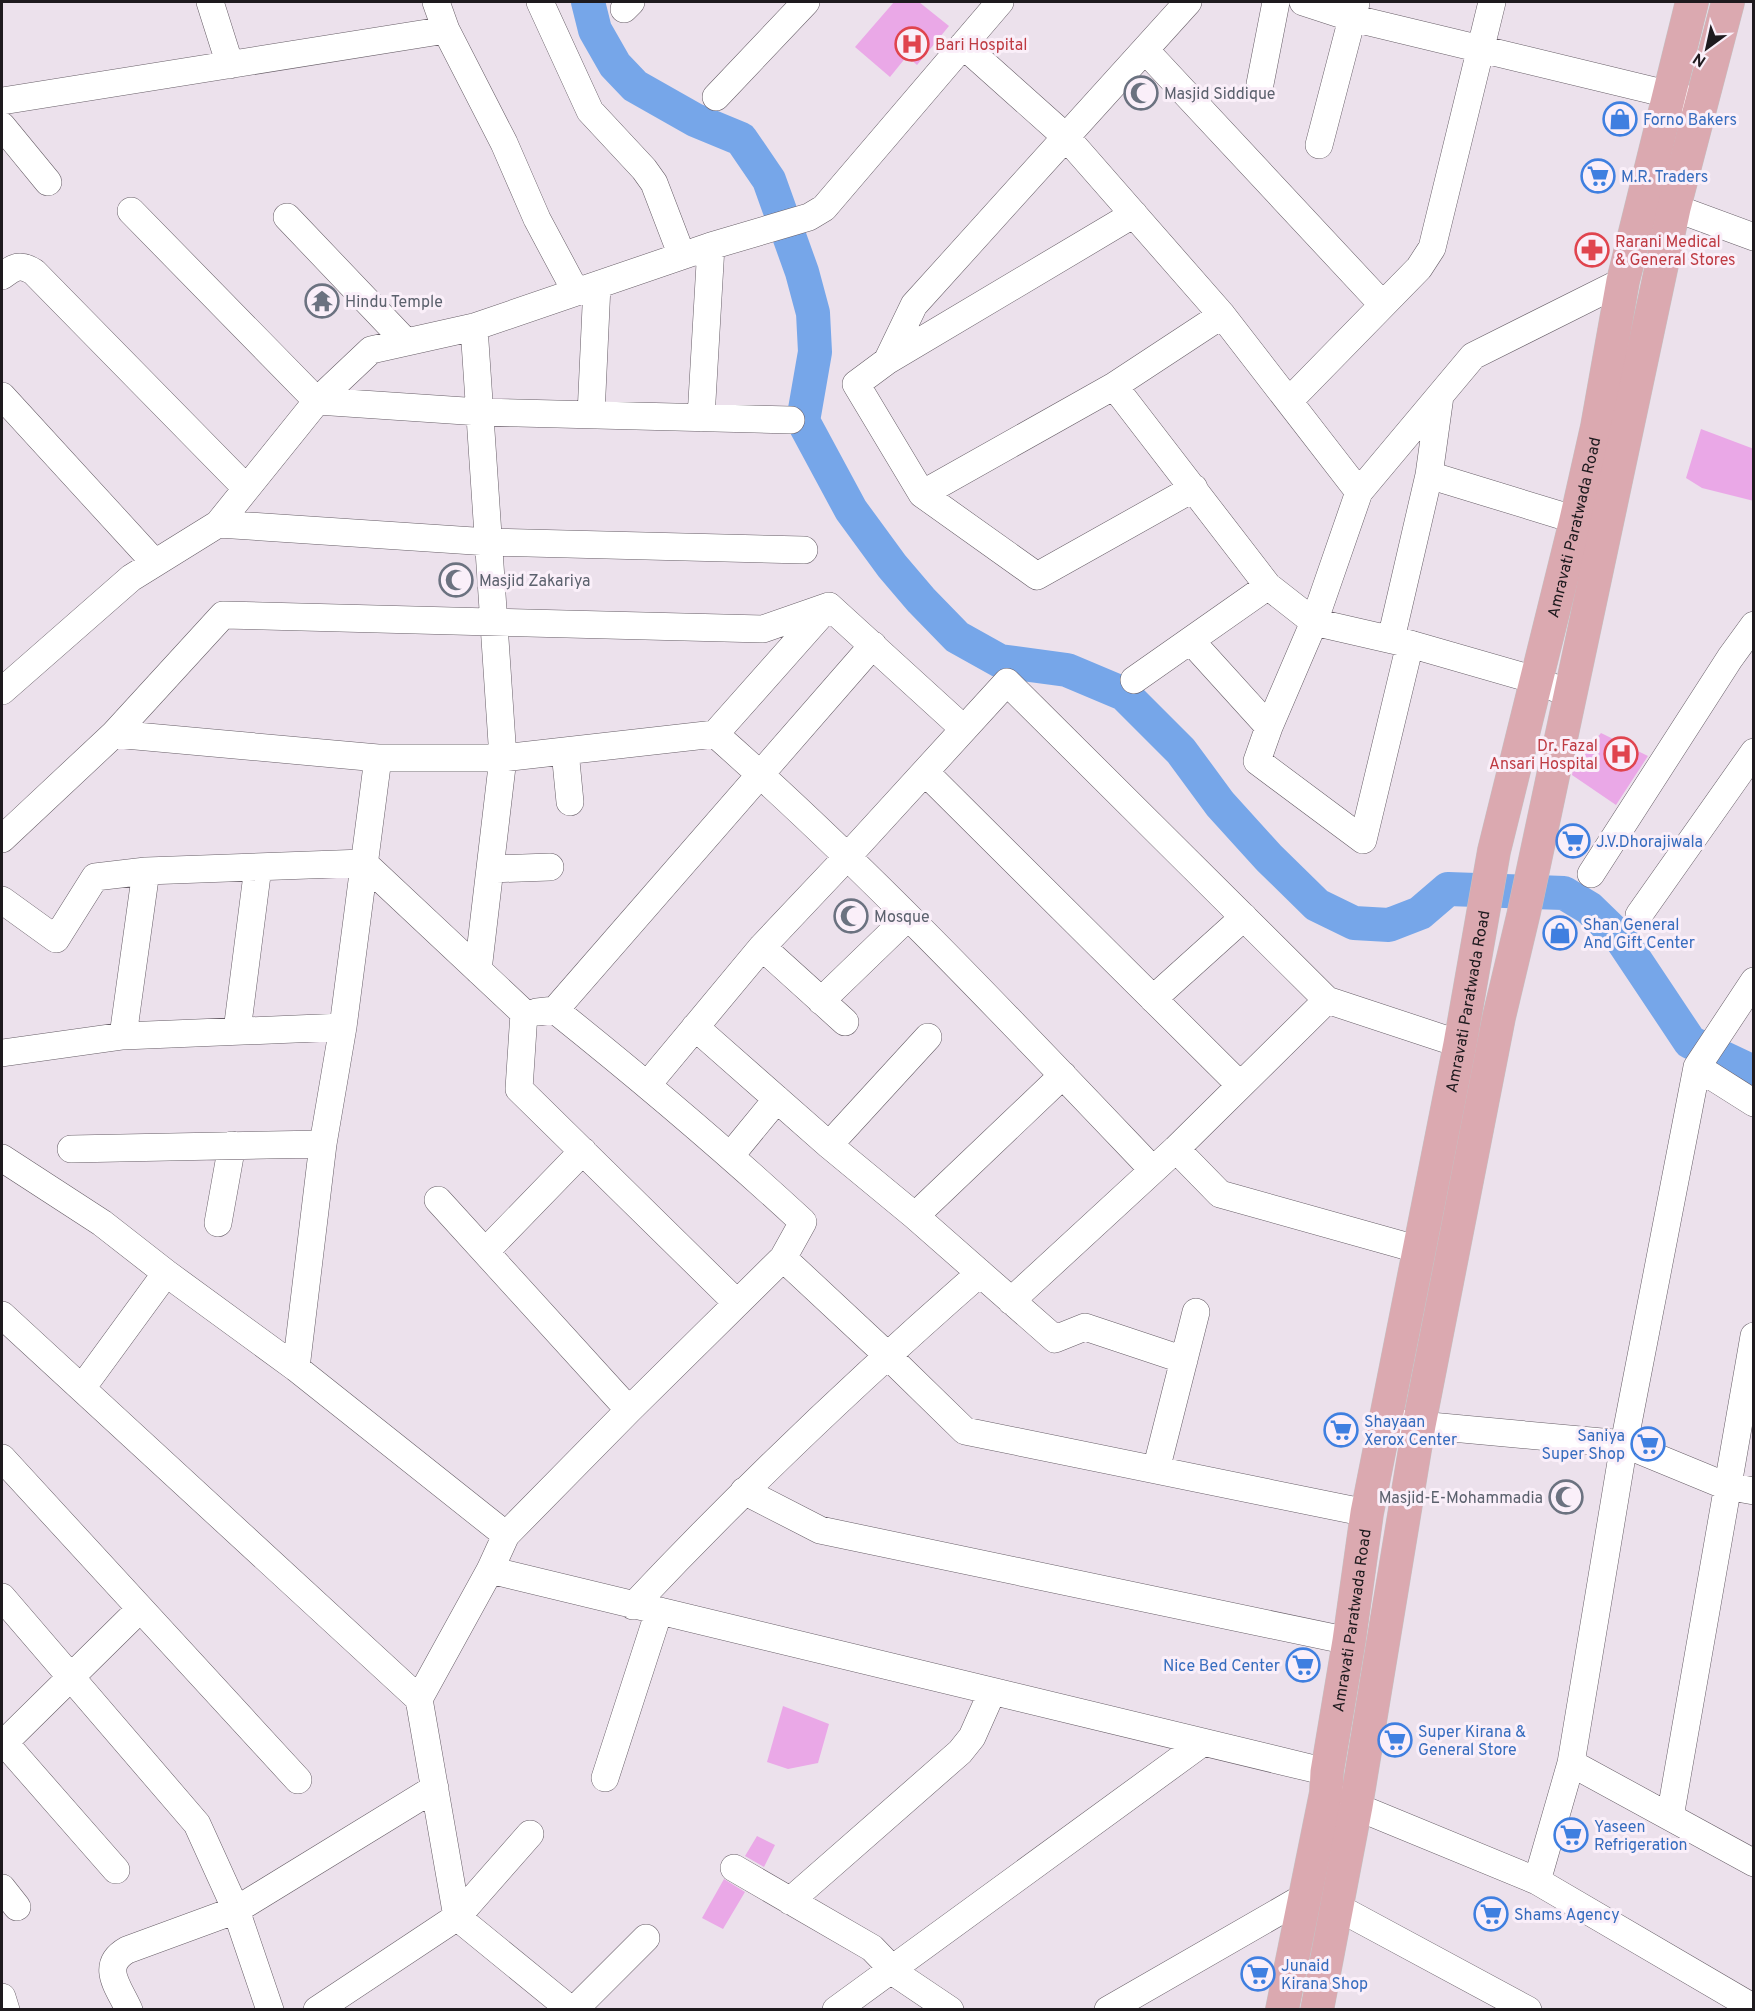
<svg xmlns="http://www.w3.org/2000/svg" width="1755" height="2011" viewBox="0 0 1755 2011" font-family="Overpass,sans-serif">
<style>
.lines{fill:none;stroke-linecap:round;stroke-linejoin:round}
.river{stroke:#76a6e9;stroke-width:34}
.building{fill:#eaa8e7}
.minor-casing{stroke:#675e67;stroke-width:28}
.major-casing{stroke:#c4c3c4;stroke-width:34}
.minor{stroke:#fff;stroke-width:27}
.major{stroke:#dba9b0;stroke-width:33}
.labels{text-anchor:middle;stroke-width:6;stroke-linejoin:round;paint-order:stroke}
.health-label{font-size:16px;fill:#be3a42;stroke:#faeff9;text-anchor:start}
.worship-label{font-size:16px;fill:#5b616d;stroke:#faeff9;text-anchor:start}
.shop-label{font-size:16px;fill:#366cbe;stroke:#faeff9;text-anchor:start}
.street-label{font-size:16px;fill:#1e1a1e;stroke:#faeff9}
</style>
<rect width="100%" height="100%" fill="#ece1ec"/>
<g class="lines">
<path class="river" d="M588,2L595,30L615,65L635,86L695,120L741,139L769,180L802,272L813,313L815,352L803,421L851,510L892,566L921,600L957,637L1000,661L1067,670L1124,694L1181,751L1220,804L1269,858L1317,905L1354,923L1389,925L1420,913L1448,889L1564,893L1589,908L1622,940L1690,1042L1749,1070H1754"/>
</g>
<path class="building" d="M894,2H919L949,26L917,65L907,56L890,77L855,47Z
M1701,429L1754,449V501L1702,488L1686,478Z
M1601,733L1648,756L1616,805L1572,775L1574,765Z
M783,1706L829,1724L818,1763L788,1769L767,1762Z
M757,1836L775,1845L764,1867L745,1856Z
M724,1879L745,1892L723,1929L702,1918Z"/>
<g class="lines">
<defs>
<path id="minor" d="M210,2L230,65
M436,2L446,30L504,143L537,219L576,292
M540,2L590,111L644,169L654,183L682,256
M1303,2L1352,18L1688,99
M624,9L631,2
M963,45L1066,137L1222,315L1359,492
M1146,51L1382,304
M1260,84L1276,2
M716,97L806,2
M2,101L446,30
M2,126L48,182
M1319,145L1356,3
M1656,201L1754,237
M131,211L317,401L480,412L791,420
M1134,214L887,361L856,384L922,494L1037,576L1194,488
M287,217L406,342
M2,276C14,267 20,263 34,272L246,488
M474,327L503,758L478,970
M887,361L914,305L1188,2
M1114,386L1268,586L1314,622L1410,644L1535,680L1570,694
M2,396L155,563
M1440,396L1429,475L1576,520
M1289,401L1419,268L1432,248L1492,2
M591,415L597,285
M701,418L711,246
M922,494L1114,386L1222,315
M218,524L489,542L804,550
M829,606L964,729
M1391,639L1429,475
M1191,641L1269,727
M1410,644L1363,840L1257,761L1269,727L1314,622L1359,492L1473,356L1623,281
M1134,680L1268,586
M2,691L131,578L218,524L317,401L371,350L474,327L711,246L809,217L824,208L1000,2
M114,734L378,758H503L715,734C869,870 1011,1021 1153,1170
M715,734L826,609
M565,751L570,802
M925,772L1240,1085
M2,839L114,734L223,615L763,629L829,606
M490,869L550,867
M1591,874L1730,658L1754,625
M2,900L56,939L95,877L146,871L364,863L524,1013L519,1089L737,1303
M1639,915L1754,752
M762,947L845,1022
M1153,999L1244,917
M821,1001L908,917
M555,1010L873,645
M537,1012L555,1010C640,1078 723,1148 803,1222L783,1258
M695,1027L829,1145L915,1216L1055,1339L1085,1327L1184,1360
M237,1031L258,867
M123,1036L146,871
M2,1053L123,1036L343,1027
M1697,1067L1754,1103
M648,1084L762,947L847,857L1007,682L1327,1000L1460,1044
M829,1145L928,1037
M71,1149L323,1144
M1176,1149L1220,1194L1420,1250
M731,1155L777,1099
M2,1158L102,1223L166,1273L296,1368L506,1535
M438,1200L629,1410
M915,1216L1063,1075
M218,1223L232,1145
M486,1251L583,1151
M1011,1301L1176,1149L1327,1000
M2,1315L419,1699
M296,1368L323,1144L343,1027L378,758
M82,1388L166,1273
M1398,1423L1624,1444L1726,1486L1754,1491
M2,1458L298,1780
M1156,1470L1196,1312
M744,1491L820,1530L1349,1641
M490,1570L1327,1772
M2,1597L197,1824L236,1910L270,2010
M633,1606C743,1489 859,1379 980,1273
M2,1740L116,1870
M4,1743L140,1609
M1571,1763L1754,1863
M605,1778L659,1611
M1338,1799L1537,1881L1754,2008
M1670,1817L1754,1336
M734,1868L872,1948L898,1975L950,2010
M1537,1881L1571,1763L1624,1444L1697,1067L1754,981
M2,1888L17,1907
M790,1901L960,1752L972,1737L992,1692
M1337,1907L1528,2010
M2,1997L6,2010
M129,2010C119,1987 99,1966 127,1950L236,1910L435,1788
M317,2010L457,1917L530,1834
M571,2010L457,1917L419,1699L490,1570L506,1535L629,1410L783,1258L887,1355L965,1431L1367,1513
M574,2010L646,1938
M836,2010L1202,1743
M1108,2010L1306,1896"/>
<g id="major">
<path id="s1" d="M1282,2010L1326,1793L1327,1772L1349,1641L1367,1513L1460,1044L1494,851L1576,520L1597,427L1623,281L1692,2"/>
<path d="M1317,2010L1356,1806L1419,1425L1499,1017L1524,912L1674,208L1728,2"/>
</g>
</defs>
<use href="#minor" class="minor-casing"/>
<use href="#major" class="major-casing"/>
<use href="#minor" class="minor"/>
<use href="#major" class="major"/>
</g>
<defs>
<symbol id="hospital-ring" viewBox="-11 -11 22 22"><circle r="9.5" fill="#faeff9" stroke="#e0444e" stroke-width="1.5"/><path d="M-5-5h3v3.5h4V-5h3V5h-3V1.5h-4V5h-3Z" fill="#e0444e"/></symbol>
<symbol id="mosque-ring" viewBox="-11 -11 22 22"><circle r="9.5" fill="#faeff9" stroke="#6b7280" stroke-width="1.5"/><path d="M3.5-4.9A6 6 0 1 0 3.5 4.9A5 5 0 1 1 3.5-4.9Z" fill="#6b7280"/></symbol>
<symbol id="shop-ring" viewBox="-11 -11 22 22"><circle r="9.5" fill="#faeff9" stroke="#3f7fe0" stroke-width="1.5"/><path d="M-5-2.5h2.3a2.7 3.5 0 0 1 5.4 0H5L5.5 6h-11ZM-1.5-2.5h3a1.5 2.3 0 0 0-3 0Z" fill="#3f7fe0"/></symbol>
<symbol id="supermarket-ring" viewBox="-11 -11 22 22"><circle r="9.5" fill="#faeff9" stroke="#3f7fe0" stroke-width="1.5"/><path d="M-6-5.5h2.5l.6 2H6L4.5 2H-2.5L-4.4-4H-6ZM-1.5 3.2a1.3 1.3 0 1 0 .1 0ZM3 3.2a1.3 1.3 0 1 0 .1 0Z" fill="#3f7fe0"/></symbol>
<symbol id="pharmacy-ring" viewBox="-11 -11 22 22"><circle r="9.5" fill="#faeff9" stroke="#e0444e" stroke-width="1.5"/><path d="M-2-6h4v4h4v4h-4v4h-4v-4h-4v-4h4Z" fill="#e0444e"/></symbol>
<symbol id="temple-ring" viewBox="-11 -11 22 22"><circle r="9.5" fill="#faeff9" stroke="#6b7280" stroke-width="1.5"/><path d="M0-6L5-2H3V0L6.5 2.5H4V6H1.5V3h-3V6H-4V2.5H-6.5L-3 0V-2H-5Z" fill="#6b7280"/></symbol>
</defs>
<g fill-rule="evenodd">
<use href="#hospital-ring" x="893" y="25" width="38" height="38"/>
<use href="#mosque-ring" x="1122" y="74" width="38" height="38"/>
<use href="#shop-ring" x="1601" y="100" width="38" height="38"/>
<use href="#supermarket-ring" x="1579" y="157" width="38" height="38"/>
<use href="#pharmacy-ring" x="1573" y="231" width="38" height="38"/>
<use href="#temple-ring" x="303" y="282" width="38" height="38"/>
<use href="#mosque-ring" x="437" y="561" width="38" height="38"/>
<use href="#hospital-ring" x="1602" y="735" width="38" height="38"/>
<use href="#supermarket-ring" x="1554" y="822" width="38" height="38"/>
<use href="#mosque-ring" x="832" y="897" width="38" height="38"/>
<use href="#shop-ring" x="1541" y="914" width="38" height="38"/>
<use href="#supermarket-ring" x="1322" y="1411" width="38" height="38"/>
<use href="#supermarket-ring" x="1629" y="1425" width="38" height="38"/>
<use href="#mosque-ring" x="1547" y="1478" width="38" height="38"/>
<use href="#supermarket-ring" x="1284" y="1646" width="38" height="38"/>
<use href="#supermarket-ring" x="1376" y="1721" width="38" height="38"/>
<use href="#supermarket-ring" x="1552" y="1816" width="38" height="38"/>
<use href="#supermarket-ring" x="1472" y="1895" width="38" height="38"/>
<use href="#supermarket-ring" x="1239" y="1955" width="38" height="38"/>
</g>
<g class="labels">
<g class="health-label">
<text x="935" y="50">Bari Hospital</text>
<text x="1615" y="247">Rarani Medical<tspan x="1615" dy="18">&amp; General Stores</tspan></text>
<text x="1598" y="751" text-anchor="end">Dr. Fazal<tspan x="1598" dy="18">Ansari Hospital</tspan></text>
</g>
<g class="worship-label">
<text x="1164" y="99">Masjid Siddique</text>
<text x="345" y="307">Hindu Temple</text>
<text x="479" y="586">Masjid Zakariya</text>
<text x="874" y="922">Mosque</text>
<text x="1543" y="1503" text-anchor="end">Masjid-E-Mohammadia</text>
</g>
<g class="shop-label">
<text x="1643" y="125">Forno Bakers</text>
<text x="1621" y="182">M.R. Traders</text>
<text x="1596" y="847">J.V.Dhorajiwala</text>
<text x="1583" y="930">Shan General<tspan x="1583" dy="18">And Gift Center</tspan></text>
<text x="1364" y="1427">Shayaan<tspan x="1364" dy="18">Xerox Center</tspan></text>
<text x="1625" y="1441" text-anchor="end">Saniya<tspan x="1625" dy="18">Super Shop</tspan></text>
<text x="1280" y="1671" text-anchor="end">Nice Bed Center</text>
<text x="1418" y="1737">Super Kirana &amp;<tspan x="1418" dy="18">General Store</tspan></text>
<text x="1594" y="1832">Yaseen<tspan x="1594" dy="18">Refrigeration</tspan></text>
<text x="1514" y="1920">Shams Agency</text>
<text x="1281" y="1971">Junaid<tspan x="1281" dy="18">Kirana Shop</tspan></text>
</g>
<g class="street-label">
<text dy="6" stroke="none"><textPath href="#s1" startOffset="1512">Amravati Paratwada Road</textPath></text>
<text dy="6" stroke="none"><textPath href="#s1" startOffset="1026">Amravati Paratwada Road</textPath></text>
<text dy="6" stroke="none"><textPath href="#s1" startOffset="396">Amravati Paratwada Road</textPath></text>
</g>
</g>
<rect width="1755" height="2011" fill="none" stroke="#1e1a1e" stroke-width="6"/>
<g transform="translate(1707 48) rotate(213)" stroke="#faeff9" stroke-width="4.5" paint-order="stroke">
<path d="M0-4.5L10 22L0 15L-10 22Z" fill="#1e1a1e"/>
<text y="-9" font-size="16" font-weight="bold" text-anchor="middle" fill="#1e1a1e">N</text>
</g>
</svg>
